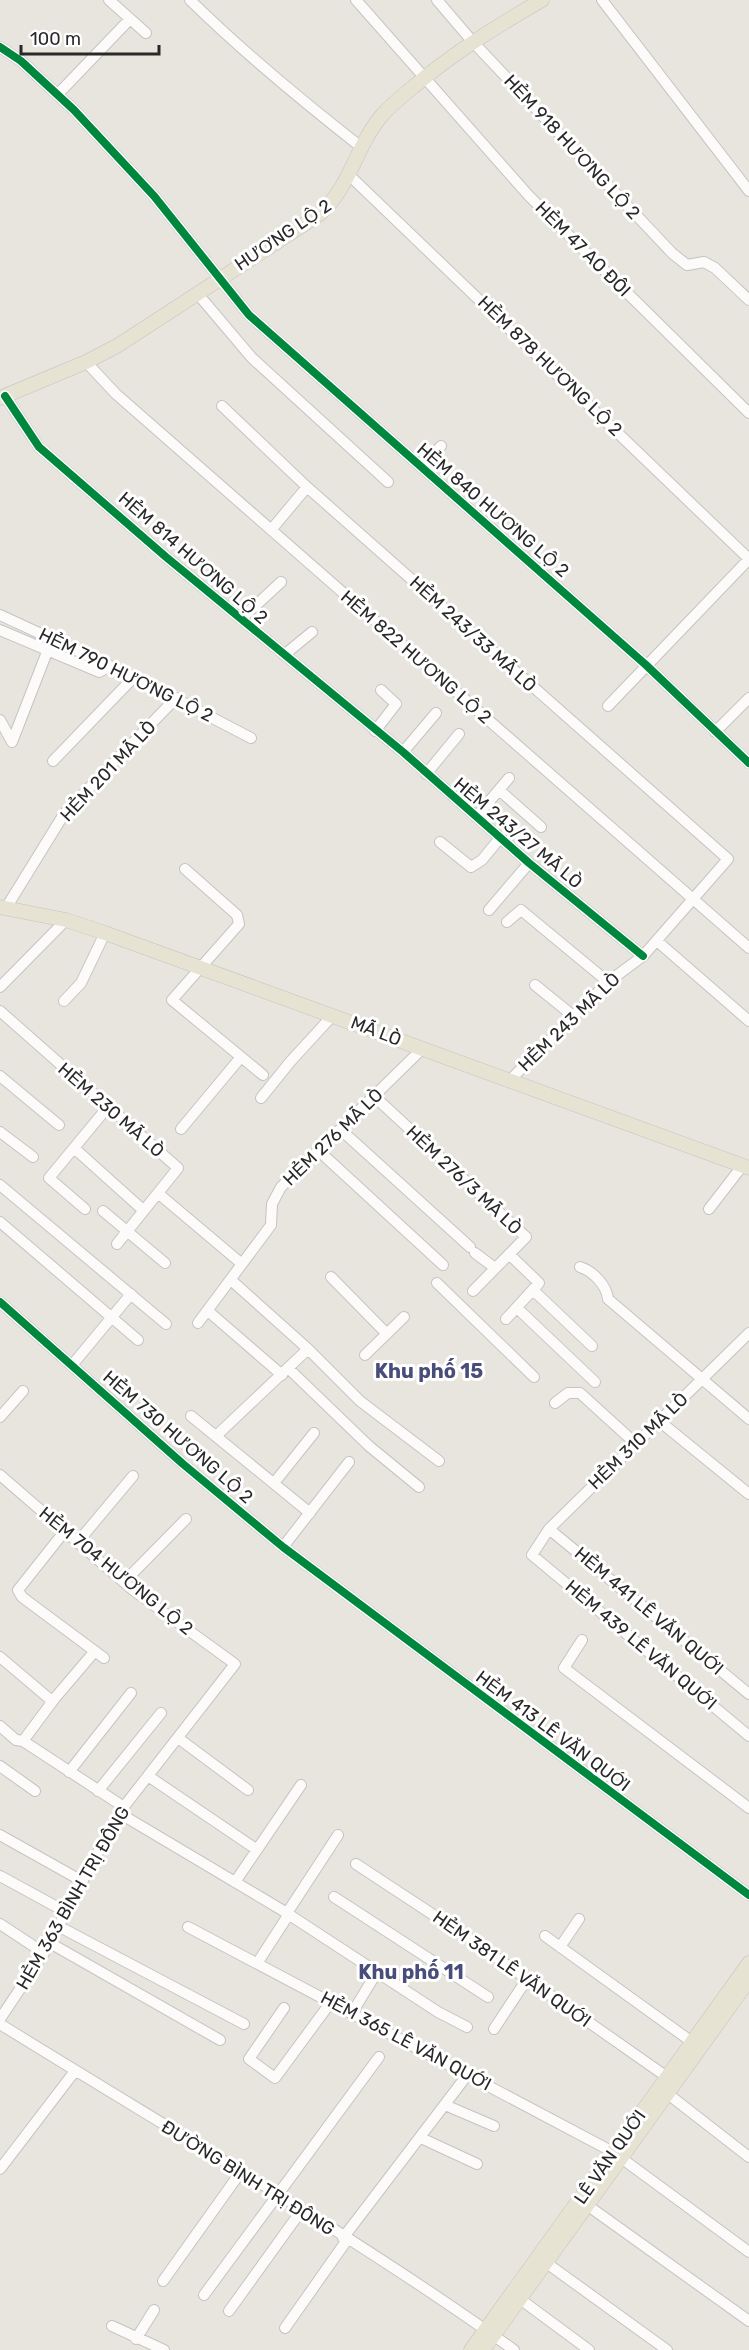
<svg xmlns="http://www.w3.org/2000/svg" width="749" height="2350" viewBox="0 0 749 2350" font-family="Rubik,sans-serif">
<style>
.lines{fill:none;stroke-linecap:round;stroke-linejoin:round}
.minor-casing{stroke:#c5c4c4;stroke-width:12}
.major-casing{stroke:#c4c3c0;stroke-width:15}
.minor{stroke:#fcfbfa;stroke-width:10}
.major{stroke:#e6e3d3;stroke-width:14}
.cycleway-casing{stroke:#fff;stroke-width:11}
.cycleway{stroke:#00873e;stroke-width:8}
.labels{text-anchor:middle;stroke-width:6;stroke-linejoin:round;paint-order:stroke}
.street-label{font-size:18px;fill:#292929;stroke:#fff}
.neighbourhood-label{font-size:20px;font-weight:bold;fill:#494d7a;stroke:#fff}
</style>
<rect width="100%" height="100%" fill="#e8e5de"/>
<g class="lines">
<defs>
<path id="minor" d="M109,0L146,33
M190,0C244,53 301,100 361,147
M356,0L529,196L749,413
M437,0L472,41L672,253L687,265L704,262L715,268L749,300
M602,0L749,191
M0,47L21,61L74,110L154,196L249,315L646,665L749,763
M58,94L130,19
M349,175L749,559L608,706
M197,293L252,358L388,482
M86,362L116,394L749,948
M5,396L39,447L166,557L403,752L529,863L643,956
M222,406L307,487L728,859L643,956L608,982L509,1081
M422,467L441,446
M271,530L307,487
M0,615L134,677L251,738
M241,619L281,582
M0,630L99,672L110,666
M284,655L312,632
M0,720L12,742L47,652
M375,731L396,704L381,690
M715,732L749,698
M403,752L436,713
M53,761L134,677
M426,774L459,734
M499,790L541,827
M476,817L509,778
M440,842L471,867L482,860L500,838
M185,869L237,915L239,924L172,1000L263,1075
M6,908L64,814L176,698
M489,910L529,863
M507,922L521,910L608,982
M657,941L749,1021
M535,985L572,1015
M0,987L66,920
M64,1001L81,983L105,933
M0,1011L178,1168L117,1244
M0,1076L59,1125
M375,1097L526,1237L473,1291
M261,1098L290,1062L333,1015
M181,1129L241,1057
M341,1130L470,1247
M0,1132L33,1157
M74,1148L143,1210
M319,1151L443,1265
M0,1185L166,1324
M159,1194L242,1264
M85,1209L49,1178L107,1108
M709,1209L743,1165
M103,1211L165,1263
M0,1222L138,1340
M475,1253L495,1268
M580,1267C593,1271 607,1286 608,1299L749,1419
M331,1277L387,1334
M231,1280L308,1349L360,1401L439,1461
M437,1283L534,1377
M533,1290L592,1346
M0,1302L183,1464L283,1547L749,1895
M517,1308L595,1382
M208,1311L282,1375
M506,1319L539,1283L509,1254
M198,1323L271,1225L272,1204L281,1187L423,1048
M749,1333L549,1529L532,1555L749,1736
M365,1355L404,1317
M73,1364L131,1294
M289,1369L369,1446L419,1487
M555,1403L568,1393H580L635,1443
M191,1416L310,1513
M0,1417L23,1391
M658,1420L749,1494
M216,1436L308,1349
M0,1475L133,1590L235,1664L119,1813L44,1953L0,2019
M274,1483L314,1433
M549,1529L749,1694
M64,1532L18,1590L22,1597L104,1658
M77,1543L133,1476
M283,1547L349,1462
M124,1582L186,1519
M582,1640L564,1668L749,1808
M0,1657L52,1701
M0,1726L16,1740L23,1741L124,1807
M178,1738L248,1790
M23,1741L55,1698L95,1651
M0,1766L35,1791
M69,1772L131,1693
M148,1776L256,1849
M98,1791L161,1713
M119,1813L282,1910L438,2012L467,2027
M0,1835L82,1881
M356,1864L470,1939L667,2077
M0,1876L66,1912
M235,1882L301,1785
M334,1897L488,1997
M287,1913L338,1835
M0,1924L44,1953
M58,1926L244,2024
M188,1927L613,2152L749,2252
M545,1936L692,2042
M50,1943L220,2040
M560,1947L579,1919
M258,1962L289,1914
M284,2008L249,2059L275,2078L331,2002
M352,2013L377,1972
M0,2024C172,2131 349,2232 514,2350
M494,2029L527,1979
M668,2094L749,2157
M445,2105L494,2126
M421,2138L477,2164
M0,2169L75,2071
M587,2205L749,2321
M343,2238L468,2074
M541,2259L667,2350
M163,2281L240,2173
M204,2295L379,2057
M520,2299L589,2350
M229,2311L301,2211
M112,2326L164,2350
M285,2328L347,2240
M136,2339L154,2310"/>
<path id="major" d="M0,398L86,362L117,346L320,214C351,186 356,145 383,114C395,101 410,90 424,78C463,47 499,25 542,0
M0,907L66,920L105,933L749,1168
M471,2350L749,1963
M483,2350L749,1980"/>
</defs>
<use href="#minor" class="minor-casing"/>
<use href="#major" class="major-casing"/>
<use href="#minor" class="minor"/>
<use href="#major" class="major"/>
<defs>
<path id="cycleway" d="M0,47L21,61L74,110L154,196L249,315L646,665L749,763
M5,396L39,447L166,557L403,752L529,863L643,956
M0,1302L183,1464L283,1547L749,1895"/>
</defs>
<use href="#cycleway" class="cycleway-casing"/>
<use href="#cycleway" class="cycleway"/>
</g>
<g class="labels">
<g class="street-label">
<text transform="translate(572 147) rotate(47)" y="6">HẺM 918 HƯƠNG LỘ 2</text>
<text transform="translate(283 235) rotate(-34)" y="6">HƯƠNG LỘ 2</text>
<text transform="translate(583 249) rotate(45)" y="6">HẺM 47 AO ĐÔI</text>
<text transform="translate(550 366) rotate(44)" y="6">HẺM 878 HƯƠNG LỘ 2</text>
<text transform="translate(493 510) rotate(41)" y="6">HẺM 840 HƯƠNG LỘ 2</text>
<text transform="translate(193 558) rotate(41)" y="6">HẺM 814 HƯƠNG LỘ 2</text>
<text transform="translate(473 634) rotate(42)" y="6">HẺM 243/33 MÃ LÒ</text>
<text transform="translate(416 657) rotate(41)" y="6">HẺM 822 HƯƠNG LỘ 2</text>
<text transform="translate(126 675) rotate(26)" y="6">HẺM 790 HƯƠNG LỘ 2</text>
<text transform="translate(108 771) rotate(-47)" y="6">HẺM 201 MÃ LÒ</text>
<text transform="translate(518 833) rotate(40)" y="6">HẺM 243/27 MÃ LÒ</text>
<text transform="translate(569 1022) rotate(-44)" y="6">HẺM 243 MÃ LÒ</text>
<text transform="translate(376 1031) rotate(21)" y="6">MÃ LÒ</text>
<text transform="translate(111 1110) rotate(41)" y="6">HẺM 230 MÃ LÒ</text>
<text transform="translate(333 1137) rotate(-44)" y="6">HẺM 276 MÃ LÒ</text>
<text transform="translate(464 1180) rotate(43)" y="6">HẺM 276/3 MÃ LÒ</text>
<text transform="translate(178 1437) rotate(41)" y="6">HẺM 730 HƯƠNG LỘ 2</text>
<text transform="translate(638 1441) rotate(-44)" y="6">HẺM 310 MÃ LÒ</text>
<text transform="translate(116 1571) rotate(39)" y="6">HẺM 704 HƯƠNG LỘ 2</text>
<text transform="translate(649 1611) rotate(40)" y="6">HẺM 441 LÊ VĂN QUỚI</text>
<text transform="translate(641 1645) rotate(40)" y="6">HẺM 439 LÊ VĂN QUỚI</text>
<text transform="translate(553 1731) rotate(37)" y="6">HẺM 413 LÊ VĂN QUỚI</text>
<text transform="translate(73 1898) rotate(-60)" y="6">HẺM 363 BÌNH TRỊ ĐÔNG</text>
<text transform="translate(512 1969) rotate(35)" y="6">HẺM 381 LÊ VĂN QUỚI</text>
<text transform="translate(406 2041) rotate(28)" y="6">HẺM 365 LÊ VĂN QUỚI</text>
<text transform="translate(610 2157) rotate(-55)" y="6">LÊ VĂN QUỚI</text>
<text transform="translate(248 2178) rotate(32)" y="6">ĐƯỜNG BÌNH TRỊ ĐÔNG</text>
</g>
<g class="neighbourhood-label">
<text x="429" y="1378">Khu phố 15</text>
<text x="411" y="1979">Khu phố 11</text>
</g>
</g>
<path d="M21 45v9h138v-9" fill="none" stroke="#292929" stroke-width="3"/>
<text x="30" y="45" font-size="18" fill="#292929" stroke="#ffffff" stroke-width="4.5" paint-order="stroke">100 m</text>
</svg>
